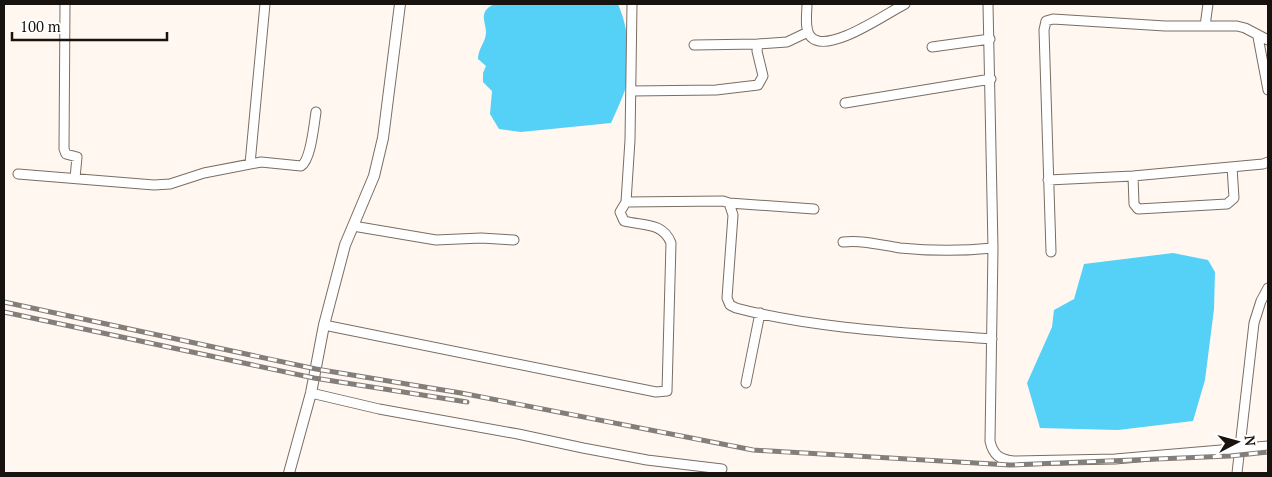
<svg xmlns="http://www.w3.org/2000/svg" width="1272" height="477" viewBox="0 0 1272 477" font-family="'PT Serif',serif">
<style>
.water{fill:#55d0f7}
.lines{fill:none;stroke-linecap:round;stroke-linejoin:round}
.minor-casing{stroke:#796e64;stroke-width:11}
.tertiary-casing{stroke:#796e64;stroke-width:12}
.minor{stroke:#fff;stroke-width:9}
.tertiary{stroke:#fff;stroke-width:10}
.rail-casing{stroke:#847e79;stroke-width:5}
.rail{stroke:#fff;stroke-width:3;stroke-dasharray:9;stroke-linecap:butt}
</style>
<rect width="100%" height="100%" fill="#fff7f0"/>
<path class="water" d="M495,4H618C629,29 632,63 625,90C621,101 616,112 611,123L521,132L499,129L490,114L492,91L483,82V73L486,66L478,59C478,48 486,42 486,32C486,26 483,20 484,15C485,9 490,6 495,4Z
M1173,253L1208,260L1215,272L1214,309L1205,380L1193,421L1118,430L1040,428L1027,383L1052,327L1054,310L1074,299L1084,264Z"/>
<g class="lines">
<defs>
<path id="minor" d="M65,4L64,149L66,154L77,157L75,178
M807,4C807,14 804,30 811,37C828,55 887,13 905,4
M988,4L993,248L990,441C993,455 1000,460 1014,461L1115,459L1268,446
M1205,26L1208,4
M1258,37L1268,90
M694,45L758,44
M932,47L990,39
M631,91L716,90L758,85L763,76L757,51L758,44L787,42L808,32
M845,103L991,79
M250,164L265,4
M18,174L154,185L170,184L204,173L261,162L301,166C311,160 314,124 316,112
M1133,176L1134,204L1138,209L1227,204L1234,198L1232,167
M1048,180L1133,176L1263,164L1268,162
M626,202L723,201L729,203L733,215L727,298L730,305L736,308C815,329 910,333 992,339
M729,203L814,209
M353,226L436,240L481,238L514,240
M843,242C864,240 880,245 900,248C930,251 964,251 993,248
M1051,252L1044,30L1046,21L1053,19L1165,26H1237L1245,28L1268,40
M324,325L656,392L667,391L671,243C663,222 643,226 624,221L620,212L626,202L630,140L632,4
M746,383L760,313
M311,393L379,409L518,434L583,448L647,460L722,469
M1237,473L1254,323L1261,301L1268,288"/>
<path id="tertiary" d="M289,473L311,393L324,325L345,245L374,176L383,138L400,4"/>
</defs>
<use href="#minor" class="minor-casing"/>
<use href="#tertiary" class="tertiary-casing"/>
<use href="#minor" class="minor"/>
<use href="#tertiary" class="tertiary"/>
<defs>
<path id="rail" d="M4,302L316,369L461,393L753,450L1010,465L1230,456L1268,452
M4,312L314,378L467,402"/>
</defs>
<use href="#rail" class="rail-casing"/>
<use href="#rail" class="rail"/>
</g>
<rect width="1272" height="477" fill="none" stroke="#18130f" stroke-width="10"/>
<g transform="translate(1237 442) rotate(84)" stroke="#ffffff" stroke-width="4" paint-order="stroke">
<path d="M0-4L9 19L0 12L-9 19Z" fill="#18130f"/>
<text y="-8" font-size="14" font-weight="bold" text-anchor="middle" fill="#18130f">N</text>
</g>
<path d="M12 32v8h155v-8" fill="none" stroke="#18130f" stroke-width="2.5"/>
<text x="20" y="32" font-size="15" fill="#18130f" stroke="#ffffff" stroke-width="4" paint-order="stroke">100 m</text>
</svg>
